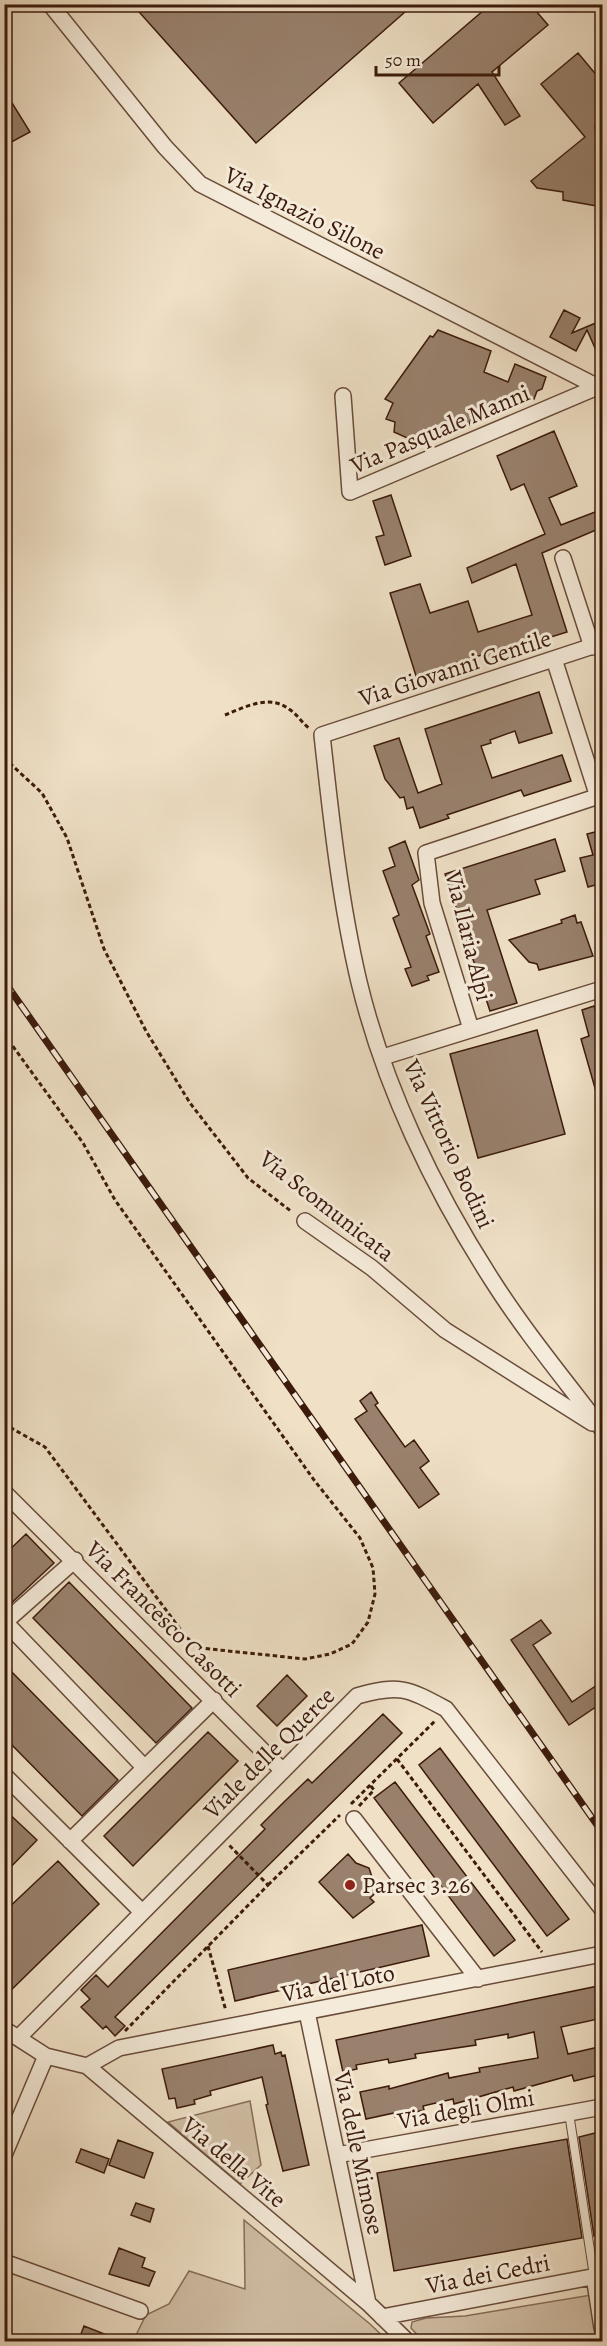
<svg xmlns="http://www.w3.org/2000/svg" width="607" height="2346" viewBox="0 0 607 2346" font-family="Alegreya,serif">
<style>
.green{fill:#d1bfa6;stroke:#866d59;stroke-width:1.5}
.building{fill:#99816d;stroke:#3c1b0c;stroke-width:1.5}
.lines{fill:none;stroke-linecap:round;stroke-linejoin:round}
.lane-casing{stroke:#694c3a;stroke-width:10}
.street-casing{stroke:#694c3a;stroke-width:18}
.path{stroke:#3c1b0c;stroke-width:3;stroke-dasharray:4.5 3;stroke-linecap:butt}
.lane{stroke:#f5ebda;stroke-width:8}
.street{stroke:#f5ebda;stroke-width:15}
.rail-casing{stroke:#3c1b0c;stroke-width:7}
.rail{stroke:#f5ebda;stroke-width:4.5;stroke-dasharray:14;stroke-linecap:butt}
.poi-dot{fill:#8f2418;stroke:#f5ebda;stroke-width:2}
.labels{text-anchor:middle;stroke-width:6;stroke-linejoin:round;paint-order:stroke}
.street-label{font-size:24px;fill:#3c1b0c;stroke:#f5ebda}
.poi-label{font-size:24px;fill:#3c1b0c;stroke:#f5ebda;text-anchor:start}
</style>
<rect width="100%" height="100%" fill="#efe0c6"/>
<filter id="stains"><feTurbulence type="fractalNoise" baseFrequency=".00333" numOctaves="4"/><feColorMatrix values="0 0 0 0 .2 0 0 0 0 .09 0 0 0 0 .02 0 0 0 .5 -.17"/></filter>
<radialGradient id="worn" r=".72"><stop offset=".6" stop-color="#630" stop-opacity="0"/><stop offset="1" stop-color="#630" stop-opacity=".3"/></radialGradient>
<path class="green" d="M250,2101L261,2165L240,2184L168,2122Z
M244,2220L370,2324L388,2341H133L146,2315L169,2304L189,2271L245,2289Z
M591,2295L600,2341H423L411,2328L412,2322L426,2318L465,2316Z"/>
<path class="building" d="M132,4H414L256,143Z
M491,4H530L548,25L492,72L520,116L505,125L478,84L433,123L399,83Z
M578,53L603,83L595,128L603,122V207L563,200V192L537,188L531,181L585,137L541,84Z
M4,90L30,132L4,146Z
M564,310L580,318L572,333L603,320V366L587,330L576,351L550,337Z
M438,330L491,351L484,372L508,382L515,364L546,377L542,389L537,391L534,399L523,395L521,402L510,398L502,411L491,407L487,413L477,412L475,420L471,419L469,425L460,421L457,428L446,424L438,438L426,433L424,441L417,438L416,442L394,432L395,422L386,419L393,403L385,399L430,336L433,337Z
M554,431L577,486L549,498L561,525L603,509V527L542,553L567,632L486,657L485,654L448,665L449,669L417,679L390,593L420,584L430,613L468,601L478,632L532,615L516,564L472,583L467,568L545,534L524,484L511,490L497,456Z
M391,495L411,556L385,565L376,537L384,535L373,501Z
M539,692L552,733L519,743L515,731L490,740L491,743L481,746L492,778L562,755L571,781L524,796L521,790L447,815L449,818L420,828L413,807L407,809L404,797L400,798L385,779L374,746L399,738L418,793L442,784L425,729Z
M603,830V883L588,887L580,858L593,855L587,834Z
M555,839L565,871L535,880L540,894L487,910L517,1003L490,1011L445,874Z
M405,841L419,880L412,885L430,934L426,936L439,972L427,976L429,980L412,986L405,969L411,967L393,918L399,915L383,871L395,866L389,848Z
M575,915L577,923L581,922L593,956L539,970L537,964L529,962L509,940L562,923L561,920Z
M594,1006L603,1033V1101L599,1102L581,1039L589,1036L582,1010Z
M537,1030L565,1134L478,1158L450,1054Z
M371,1392L378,1403L375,1405L405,1447L414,1440L429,1461L420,1468L439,1494L419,1508L355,1419L367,1411L360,1401Z
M26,1534L54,1563L4,1610V1555Z
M69,1582L192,1708L156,1743L33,1618Z
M541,1620L551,1633L533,1645L572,1702L603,1681V1702L569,1725L511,1640Z
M4,1664L118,1780L82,1816L4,1737Z
M287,1675L307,1696L277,1726L257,1706Z
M383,1714L402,1733L115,2017L125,2026L115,2036L106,2026L103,2029L81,2007L90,1999L81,1990L96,1975L108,1987L265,1829L261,1825L285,1801L308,1779L312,1783Z
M208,1732L238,1761L133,1866L104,1836Z
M440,1748L569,1919L547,1936L419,1765Z
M395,1782L515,1940L494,1956L374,1798Z
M4,1809L37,1840L4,1874Z
M348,1854L356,1863L369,1868L373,1880L381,1888L370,1898L374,1902L353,1918L319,1882Z
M58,1861L99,1904L4,1997V1912Z
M422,1925L429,1956L235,2001L228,1970Z
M603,1985V2018L561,2027L568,2054L603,2046V2074L574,2081L572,2075L514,2091L513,2087L454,2104L453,2099L423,2106L424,2110L395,2117L394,2113L366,2119L360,2092L389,2086V2089L448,2073L449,2078L480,2072L479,2068L538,2058L534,2032L508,2038V2034L475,2040L476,2045L415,2054L416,2058L389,2063L388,2059L356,2065L357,2069L343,2072L336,2040Z
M273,2045L275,2054L281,2052L282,2056L285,2055L309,2165L283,2171L266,2105L268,2104L262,2077L210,2091L211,2095L194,2100L195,2104L177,2108L175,2098L169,2099L162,2069Z
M603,2131V2234L594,2236L579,2137Z
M567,2139L582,2238L394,2271L377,2173Z
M118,2140L153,2153L144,2178L109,2165Z
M81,2149L109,2159L104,2173L76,2162Z
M136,2203L154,2209L150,2222L131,2215Z
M119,2248L145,2258L142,2267L155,2272L149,2286L109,2274Z
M84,2326L122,2341V2342H78Z"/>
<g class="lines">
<defs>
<path id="lane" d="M569,2113L594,2276"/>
<path id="street" d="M50,4L165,147L200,184L602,389
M343,396L350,492L602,385
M563,558L592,647
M602,643L322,735C331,817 340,901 359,982C384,1086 434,1190 492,1280C525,1332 565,1380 602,1429
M554,659L598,797
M471,1029L432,903L426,853L602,795
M383,1057L602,989
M305,1221L372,1268L445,1330L592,1423
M4,1492L283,1771
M5,1622L144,1767
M4,1623L75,1560
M4,1775L142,1912
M354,1819L478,1979
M70,1841L214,1700
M307,2012L368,2303
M4,2029L46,2056L87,2066L368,2303L408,2342
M18,2038L357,1696C399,1684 407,1688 446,1709L602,1909
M87,2066L119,2048L602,1954
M4,2155L46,2056
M337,2155L602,2107
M4,2262L140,2311
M594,2276L602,2328
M382,2317L602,2275"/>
</defs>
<use href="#lane" class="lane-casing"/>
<use href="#street" class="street-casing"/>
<path class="path" d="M225,715C245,707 269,694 289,709C297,714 302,723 310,729
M4,758L42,793L67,838L104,949L146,1031L190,1103L248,1178L292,1212
M4,1034L83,1143L115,1200L314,1480L360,1538L373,1568L375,1594L368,1622L352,1644L330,1654L305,1659L200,1648L186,1637L45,1447L4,1424
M397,1759L542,1952
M351,1804L436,1720
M359,1806L374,1790L370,1785
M268,1885L340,1815
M208,1946L226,2011
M125,2031L268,1885L229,1845"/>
<use href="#lane" class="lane"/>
<use href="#street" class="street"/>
<defs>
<path id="rail" d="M4,981L602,1832"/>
</defs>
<use href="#rail" class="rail-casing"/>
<use href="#rail" class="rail"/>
</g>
<circle class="poi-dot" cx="350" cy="1885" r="6"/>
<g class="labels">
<g class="street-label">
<text transform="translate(305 213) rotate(27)" y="8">Via Ignazio Silone</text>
<text transform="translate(440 429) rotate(-23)" y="8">Via Pasquale Manni</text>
<text transform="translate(455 668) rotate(-18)" y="8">Via Giovanni Gentile</text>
<text transform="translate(469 936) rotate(76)" y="8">Via Ilaria Alpi</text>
<text transform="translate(449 1144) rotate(65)" y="8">Via Vittorio Bodini</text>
<text transform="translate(327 1206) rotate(38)" y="8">Via Scomunicata</text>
<text transform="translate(164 1619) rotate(45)" y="8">Via Francesco Casotti</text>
<text transform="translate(269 1753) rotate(-45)" y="8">Viale delle Querce</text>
<text transform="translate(338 1983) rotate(-11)" y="8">Via del Loto</text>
<text transform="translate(466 2109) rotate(-10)" y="8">Via degli Olmi</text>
<text transform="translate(359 2153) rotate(78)" y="8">Via delle Mimose</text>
<text transform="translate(234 2162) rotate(40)" y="8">Via della Vite</text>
<text transform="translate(488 2274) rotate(-11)" y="8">Via dei Cedri</text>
</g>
<g class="poi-label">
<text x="362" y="1893">Parsec 3.26</text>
</g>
</g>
<rect width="607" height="2346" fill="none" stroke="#efe0c6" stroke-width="24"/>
<rect x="6" y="6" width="595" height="2334" fill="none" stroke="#3c1b0c" stroke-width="3"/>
<rect x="12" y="12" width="583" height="2322" fill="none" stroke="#3c1b0c" stroke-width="1.5"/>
<path d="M376 66v9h123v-9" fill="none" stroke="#3c1b0c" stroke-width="3"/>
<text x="385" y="66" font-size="18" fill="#3c1b0c" stroke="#f5ebda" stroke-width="4.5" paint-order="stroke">50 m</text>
<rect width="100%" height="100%" filter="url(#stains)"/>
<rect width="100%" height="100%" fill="url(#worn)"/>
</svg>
